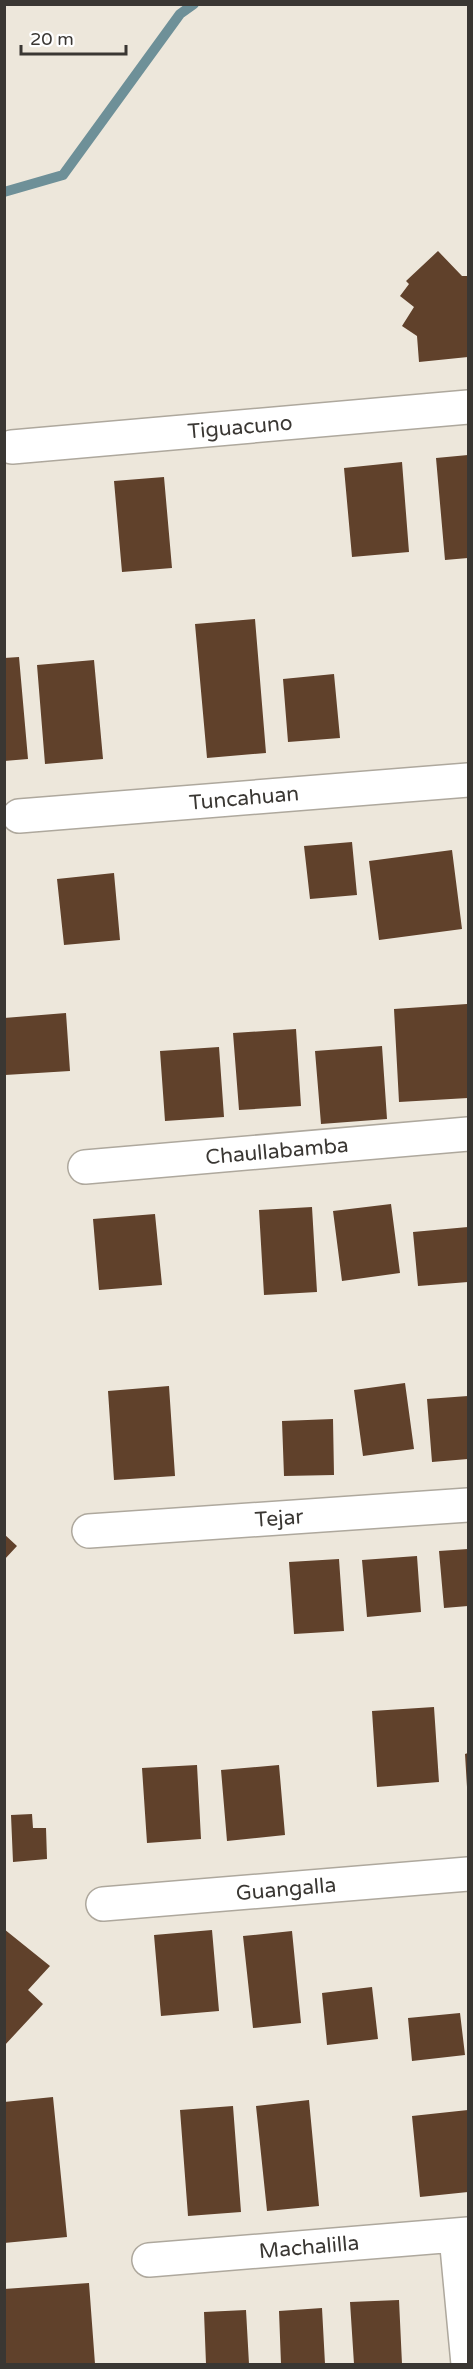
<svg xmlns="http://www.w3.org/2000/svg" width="473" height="2369" viewBox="0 0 473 2369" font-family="'Varela Round',sans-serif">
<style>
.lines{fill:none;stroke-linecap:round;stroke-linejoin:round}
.stream{stroke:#6e9098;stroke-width:10}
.building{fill:#60412b}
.minor-casing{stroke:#aea89d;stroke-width:36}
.minor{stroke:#fff;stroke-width:33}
.labels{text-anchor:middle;stroke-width:6;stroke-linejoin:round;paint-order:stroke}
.street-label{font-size:21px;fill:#3a3733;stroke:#fff}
</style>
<rect width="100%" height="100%" fill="#ede7db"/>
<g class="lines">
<path class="stream" d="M4,192L63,175L180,14L194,4"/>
</g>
<path class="building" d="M438,251L462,276H468V357L419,362L417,336L402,326L414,307L400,296L409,284L406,281Z
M468,455V558L445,560L436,458Z
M402,462L409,552L352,557L344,468Z
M164,477L172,568L122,572L114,481Z
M255,619L266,753L207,758L195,624Z
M19,657L28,759L4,761V658Z
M94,660L103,759L45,764L37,665Z
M334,674L340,738L288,742L283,679Z
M352,842L357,895L310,899L304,846Z
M452,850L462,929L379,940L369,861Z
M114,873L120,940L64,945L57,879Z
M467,1004L468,1098L399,1102L394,1009Z
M66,1013L70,1071L5,1075L4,1018Z
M296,1029L301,1106L239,1110L233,1033Z
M382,1046L387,1119L321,1124L315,1051Z
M219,1047L224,1117L165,1121L160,1051Z
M391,1204L400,1273L342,1281L333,1211Z
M312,1207L317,1292L264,1295L259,1210Z
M155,1214L162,1285L99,1290L93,1219Z
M468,1227V1282L418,1286L413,1232Z
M405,1383L414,1449L363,1456L354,1390Z
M169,1386L175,1476L114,1480L108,1391Z
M468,1396V1459L432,1462L427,1399Z
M333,1419L334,1475L284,1476L282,1421Z
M4,1534L17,1546L4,1560Z
M468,1549V1606L444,1608L439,1551Z
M417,1556L421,1612L367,1617L362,1560Z
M339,1559L344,1631L294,1634L289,1562Z
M434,1707L439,1782L377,1787L372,1711Z
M468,1753V1787H467L465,1754Z
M197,1765L201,1839L147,1843L142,1768Z
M279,1765L285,1835L227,1841L221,1770Z
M32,1814L33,1828H46L47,1859L13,1862L11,1815Z
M4,1929L50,1966L28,1990L43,2004L4,2046Z
M212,1930L219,2011L161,2016L154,1935Z
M292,1931L301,2023L253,2028L243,1936Z
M372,1987L378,2039L327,2045L322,1993Z
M460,2013L465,2055L412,2061L408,2018Z
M53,2097L67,2237L4,2243V2102Z
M309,2100L319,2206L267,2211L256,2106Z
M233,2106L241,2212L188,2216L180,2110Z
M468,2110V2192L420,2197L412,2116Z
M89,2283L95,2364H4V2289Z
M399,2300L402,2364H354L350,2302Z
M322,2308L325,2364H281L279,2311Z
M246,2310L249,2364H206L204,2312Z"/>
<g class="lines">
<defs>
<path id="minor" d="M12,447L468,407
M19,816L468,780
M85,1167L468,1134
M89,1531L468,1505
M103,1904L468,1874
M456,2236L468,2364
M149,2260L468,2234"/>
</defs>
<use href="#minor" class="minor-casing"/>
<use href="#minor" class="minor"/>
</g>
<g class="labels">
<g class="street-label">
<text transform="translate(240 427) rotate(-5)" y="7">Tiguacuno</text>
<text transform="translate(244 798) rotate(-5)" y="7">Tuncahuan</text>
<text transform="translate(277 1151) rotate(-5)" y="7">Chaullabamba</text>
<text transform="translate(279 1518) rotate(-4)" y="7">Tejar</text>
<text transform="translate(286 1889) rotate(-5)" y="7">Guangalla</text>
<text transform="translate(309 2247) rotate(-5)" y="7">Machalilla</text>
</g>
</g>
<rect width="473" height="2369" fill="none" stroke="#3a3733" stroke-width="12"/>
<path d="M21 45v9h105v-9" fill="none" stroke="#3a3733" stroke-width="3"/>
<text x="30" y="45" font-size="18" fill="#3a3733" stroke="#ffffff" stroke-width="4.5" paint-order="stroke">20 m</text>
</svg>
